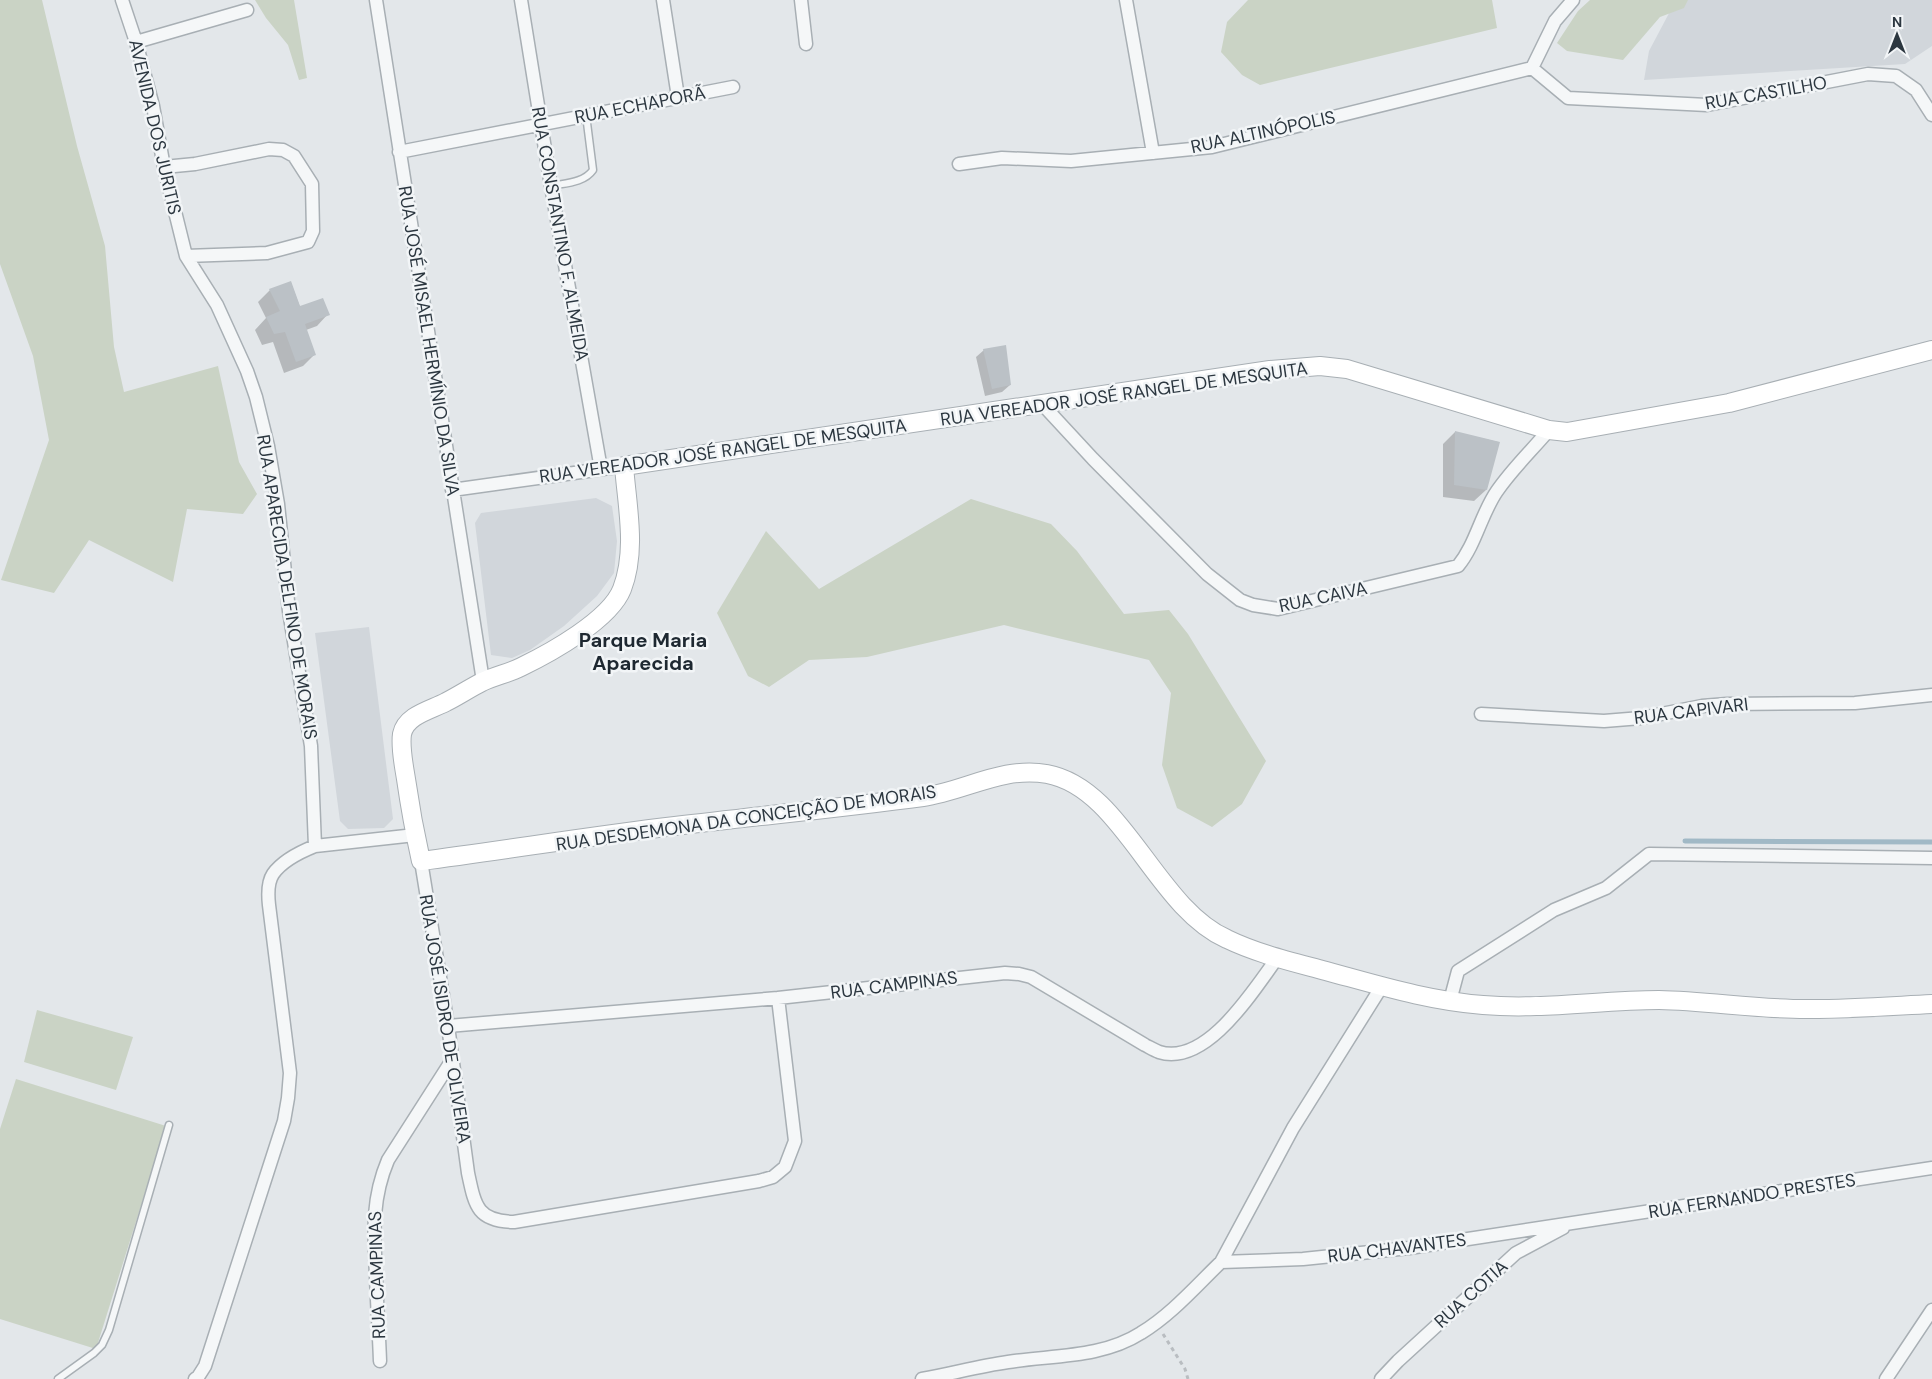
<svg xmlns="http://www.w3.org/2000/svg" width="1932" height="1379" viewBox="0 0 1932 1379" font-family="'DM Sans',sans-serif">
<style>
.built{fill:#d1d6db}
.green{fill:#cad3c5}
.shadow{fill:#0003}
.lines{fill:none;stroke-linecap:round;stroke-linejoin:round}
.stream{stroke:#a1b9c6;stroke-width:5}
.building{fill:#bbc1c6}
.lane-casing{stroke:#a8afb4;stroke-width:9}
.street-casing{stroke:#a8afb4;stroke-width:15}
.secondary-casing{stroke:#a8afb4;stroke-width:20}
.path{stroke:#b9bdc1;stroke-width:3;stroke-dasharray:4 4;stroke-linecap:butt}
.lane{stroke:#f5f7f8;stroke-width:6}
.street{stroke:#f5f7f8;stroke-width:12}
.secondary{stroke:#fff;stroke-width:18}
.labels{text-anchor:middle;stroke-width:5;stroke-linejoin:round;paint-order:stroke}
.street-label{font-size:18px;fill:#2c3740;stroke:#f2f5f7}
.quarter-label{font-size:20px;font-weight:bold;fill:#1e2831;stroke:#f2f5f7}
</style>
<rect width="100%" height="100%" fill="#e3e7ea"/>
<path class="built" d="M1676,0H1932V46L1905,64L1644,80L1649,51Z
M596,498L612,506L617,541L614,573L597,596L564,626L530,650L512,658L491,655L475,523L481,513Z
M369,627L393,819L384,828L348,829L340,821L315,633Z"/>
<path class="green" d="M0,0H42L77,146L105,246L114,347L124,392L218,366L239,462L257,494L243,514L187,509L173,582L89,540L54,593L1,580L49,440L33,356L0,264Z
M255,0H294L307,78L299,80L288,45L266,18Z
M1248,0H1492L1497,28L1260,85L1242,75L1221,52L1227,22Z
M1590,0H1688L1684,8L1660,17L1623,60L1567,51L1557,43L1578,11Z
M971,499L1051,524L1077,551L1124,614L1169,610L1188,634L1266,761L1242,804L1212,827L1177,808L1162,765L1171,693L1149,660L1004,625L867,657L809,660L769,687L748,676L717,613L766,531L819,589Z
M37,1010L133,1037L116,1090L24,1062Z
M16,1079L166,1126L96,1349L0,1319V1129Z"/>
<path class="shadow" d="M291,283L300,307L328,314L317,326L306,330L315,354L303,366L284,373L273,342L262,345L255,330L266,318L258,302L270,290Z
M984,350L1010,385L1002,392L985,396L976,357Z
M1455,432L1498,442L1486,490L1474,501L1443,497V444Z"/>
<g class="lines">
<path class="stream" d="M1685,841L1932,842"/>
</g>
<path class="building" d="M291,281L300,306L323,298L330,315L305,324L316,355L296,362L285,332L274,334L266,317L280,311L269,289Z
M1006,345L1011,385L992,389L983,349Z
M1455,431L1500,442L1487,490L1454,485Z"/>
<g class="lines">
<defs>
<path id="lane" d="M551,186C565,183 584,183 593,170L586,115
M58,1379L94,1353L102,1345L109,1330L169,1125"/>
<path id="street" d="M122,0L136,42L153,106L164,167L186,256L217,305L247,371L256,397L268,446L278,504L289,611L311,746L315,846
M376,0L483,681
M521,0L551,186L601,469
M663,0L678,97
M801,0L806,44
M1126,0L1153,153
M136,42L247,10
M1532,68L1568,98L1707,105L1868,74L1896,76L1916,90L1932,115
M1532,68L1555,21L1573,0
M399,152L733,87
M959,164L1002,158L1071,161L1212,147L1532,68
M164,167L195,164L269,149L283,150L294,156L312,184L313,231L308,242L267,253L186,256
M1043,405L1093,459L1207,574L1240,600L1253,605L1278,609L1458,566C1476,544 1481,514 1497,491C1512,469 1532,450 1549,430
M452,490L624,466
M1481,714L1604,721L1641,718L1702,706L1727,704L1855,703L1932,695
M421,861L448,1026L468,1173C475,1206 477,1221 514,1222L759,1181L773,1177L785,1167L795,1141L778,998
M1450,1001L1458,971L1554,910L1606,888L1649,854L1932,858
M448,1026L778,998L1005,973L1019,974L1031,977L1145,1045C1149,1047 1154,1050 1159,1052C1207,1067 1254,989 1278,957
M1221,1262L1293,1128L1382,986
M380,1361C379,1333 377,1305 376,1276C374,1234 371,1200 388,1160L452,1060
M195,1379L198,1377L205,1366L284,1121L288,1098L290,1073L269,905C268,896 267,883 273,874C282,861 300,852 315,846L415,835
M922,1379C951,1374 979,1366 1008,1362C1053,1355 1102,1358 1141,1333C1171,1315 1196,1286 1221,1262L1303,1259L1409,1248L1932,1168
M1381,1379L1398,1361L1516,1253L1563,1228
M1886,1379L1932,1310"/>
<path id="secondary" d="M1932,350L1729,403L1567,432L1549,430L1347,369L1320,366L1270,370L624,466C627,506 637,550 622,589C610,620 550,653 521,667C509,673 495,676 482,682C470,688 458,696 446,702C431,710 406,715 402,734C400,748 404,766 406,779C410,807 415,834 421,861C506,850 590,836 675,826C758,816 840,808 923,797C965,791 1003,766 1047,774C1123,788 1155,907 1227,939C1258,954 1293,962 1326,971C1378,985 1429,1001 1483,1005C1542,1010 1601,1000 1659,1000C1710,1001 1761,1010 1812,1009C1852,1009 1892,1006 1932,1004"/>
</defs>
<use href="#lane" class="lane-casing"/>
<use href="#street" class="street-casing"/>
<use href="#secondary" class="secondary-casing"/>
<path class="path" d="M1163,1334L1185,1369L1188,1379"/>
<use href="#lane" class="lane"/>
<use href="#street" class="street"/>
<use href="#secondary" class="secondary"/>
</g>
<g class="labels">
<g class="street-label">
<text transform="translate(1766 93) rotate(-10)" y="6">RUA CASTILHO</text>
<text transform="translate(640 105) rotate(-11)" y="6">RUA ECHAPORÃ</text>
<text transform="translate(155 127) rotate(77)" y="6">AVENIDA DOS JURITIS</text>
<text transform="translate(1263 132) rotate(-12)" y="6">RUA ALTINÓPOLIS</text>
<text transform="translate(560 234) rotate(80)" y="6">RUA CONSTANTINO F. ALMEIDA</text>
<text transform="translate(429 341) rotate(81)" y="6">RUA JOSÉ MISAEL HERMÍNIO DA SILVA</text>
<text transform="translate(1124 394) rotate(-8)" y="6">RUA VEREADOR JOSÉ RANGEL DE MESQUITA</text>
<text transform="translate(723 451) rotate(-8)" y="6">RUA VEREADOR JOSÉ RANGEL DE MESQUITA</text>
<text transform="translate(287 587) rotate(81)" y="6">RUA APARECIDA DELFINO DE MORAIS</text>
<text transform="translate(1323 597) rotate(-12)" y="6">RUA CAIVA</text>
<text transform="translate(1691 711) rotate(-7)" y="6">RUA CAPIVARI</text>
<text transform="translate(746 818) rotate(-8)" y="6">RUA DESDEMONA DA CONCEIÇÃO DE MORAIS</text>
<text transform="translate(894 985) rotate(-7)" y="6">RUA CAMPINAS</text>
<text transform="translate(445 1019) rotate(81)" y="6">RUA JOSÉ ISIDRO DE OLIVEIRA</text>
<text transform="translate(1752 1196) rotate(-9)" y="6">RUA FERNANDO PRESTES</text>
<text transform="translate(1397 1248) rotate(-7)" y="6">RUA CHAVANTES</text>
<text transform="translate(377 1275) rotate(-92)" y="6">RUA CAMPINAS</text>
<text transform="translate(1471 1294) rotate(-42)" y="6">RUA COTIA</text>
</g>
<g class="quarter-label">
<text x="643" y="647">Parque Maria<tspan x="643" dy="23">Aparecida</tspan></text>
</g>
</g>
<g transform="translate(1897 35)" stroke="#f2f5f7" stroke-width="4" paint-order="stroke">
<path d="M0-4L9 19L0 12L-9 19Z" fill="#2c3740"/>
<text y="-8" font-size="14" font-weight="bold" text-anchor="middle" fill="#2c3740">N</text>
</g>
</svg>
